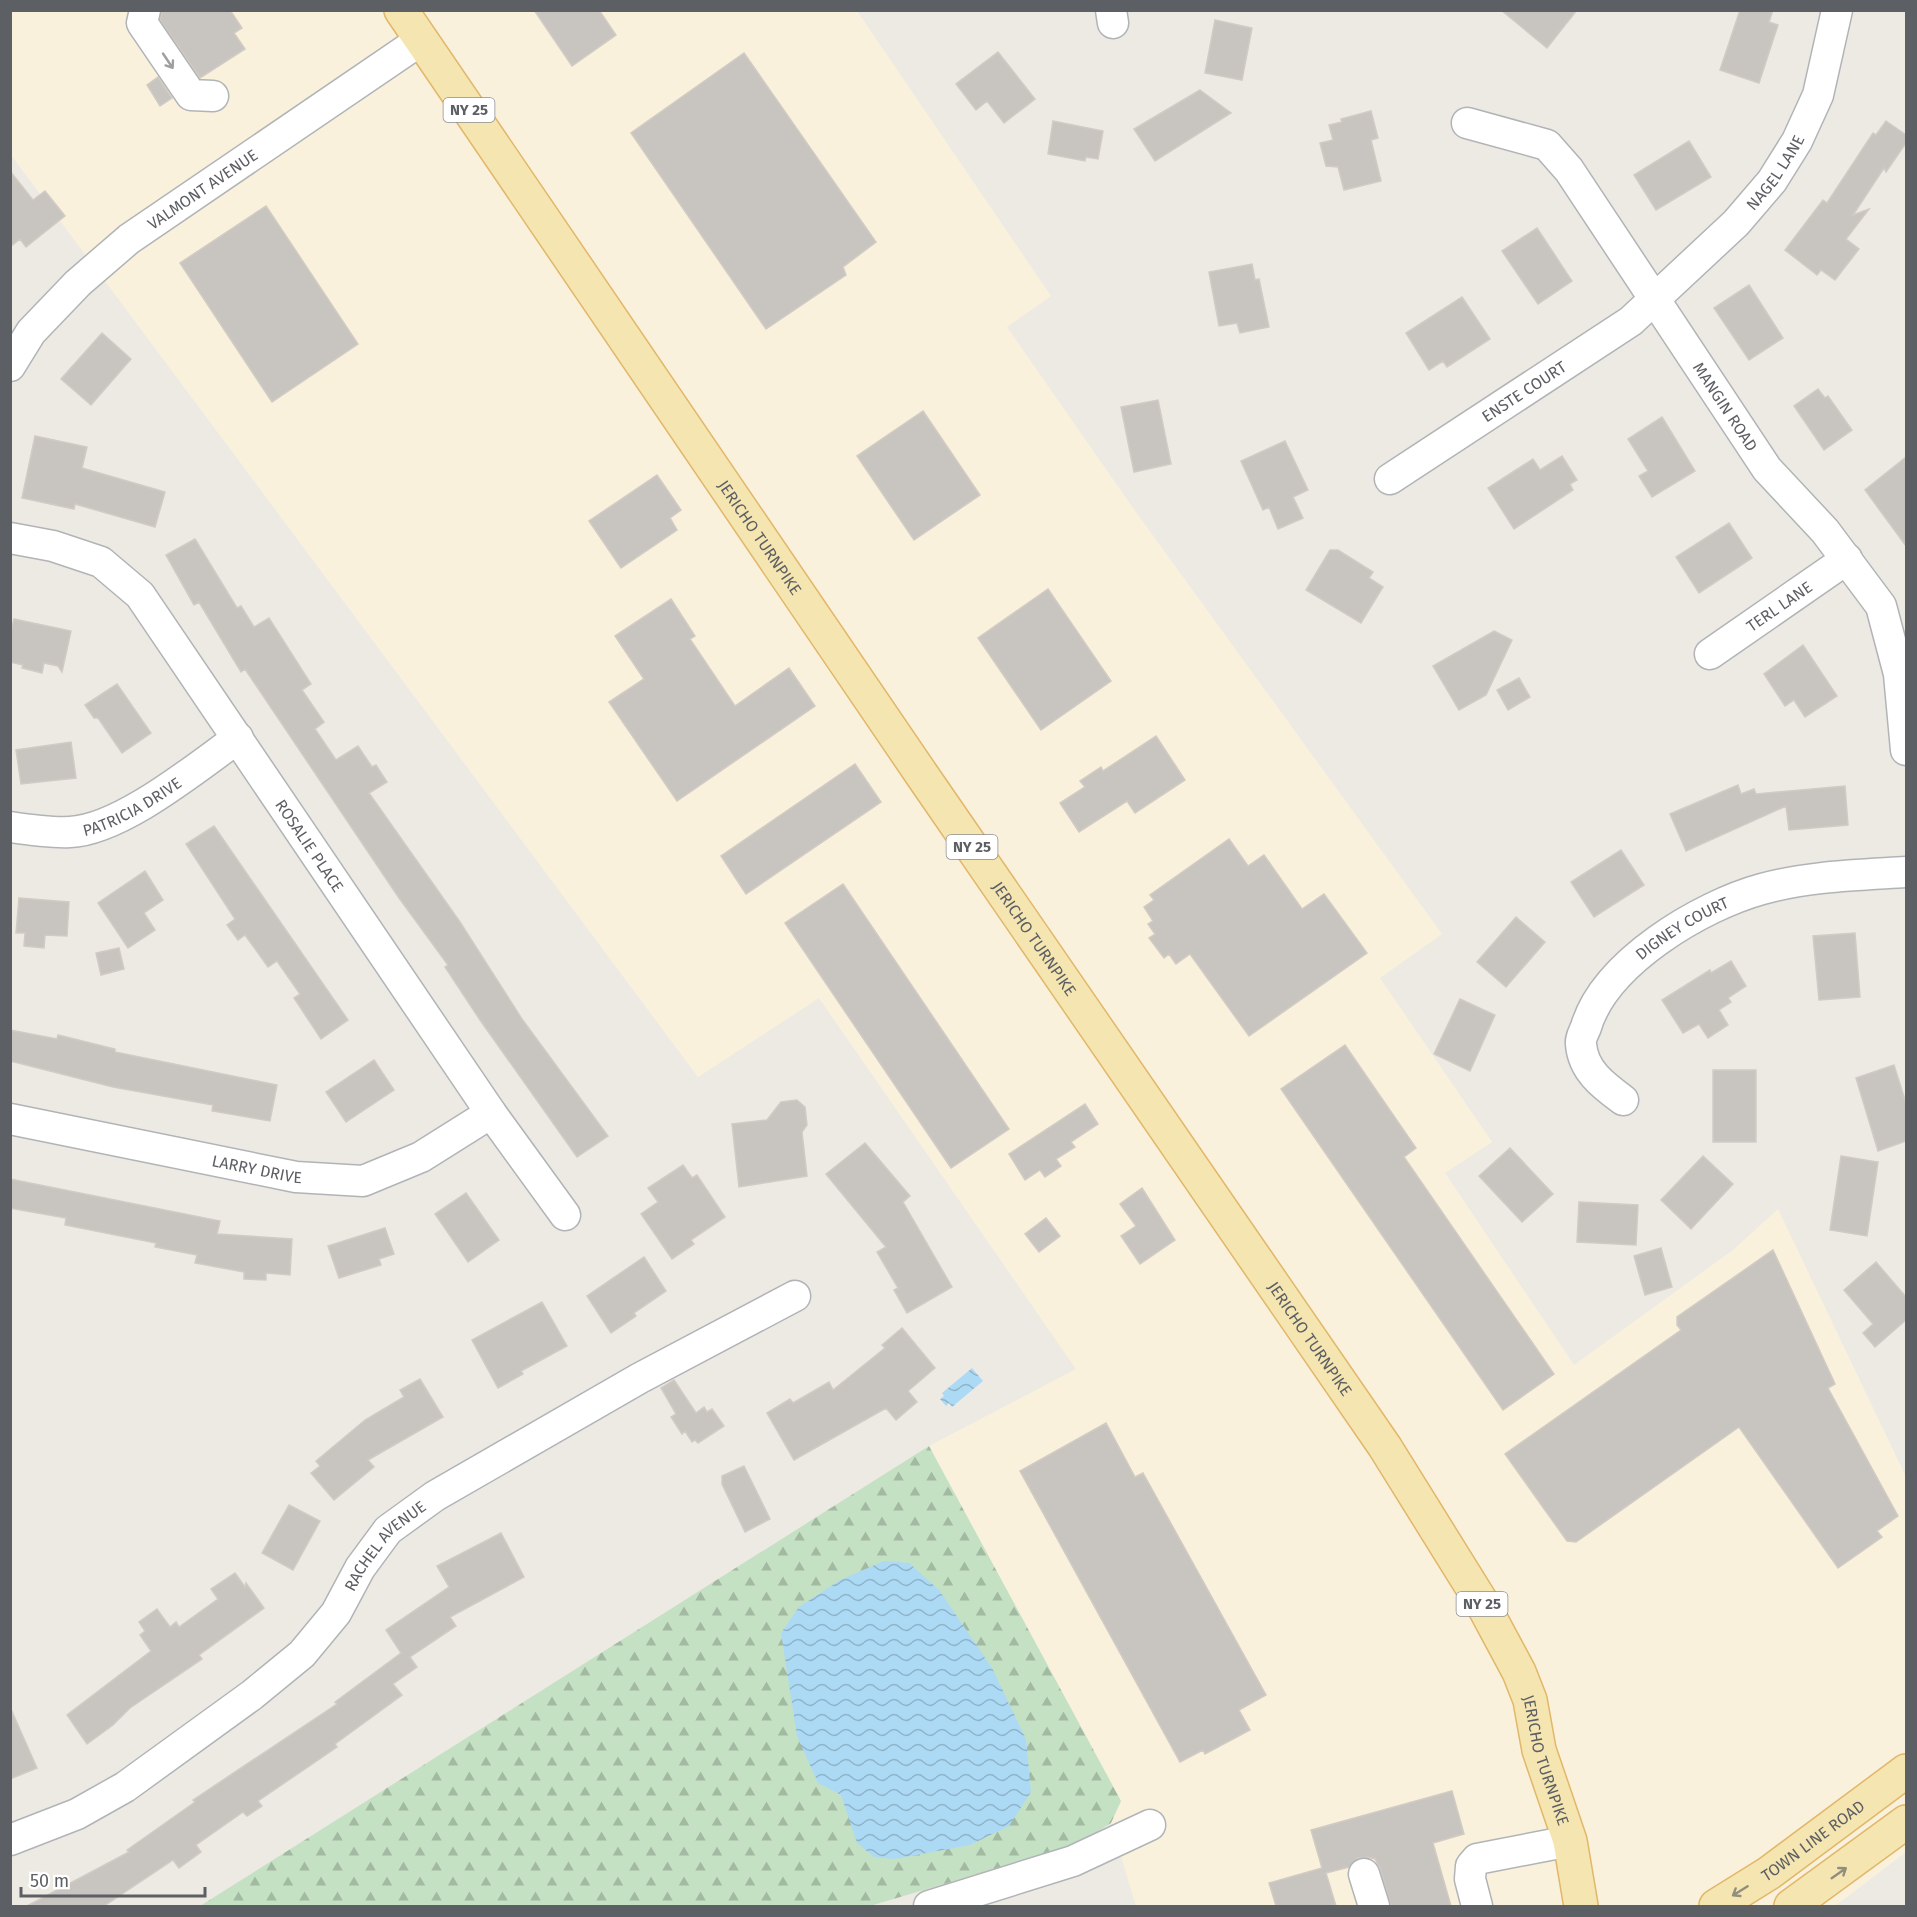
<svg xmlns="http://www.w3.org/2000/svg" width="1917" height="1917" viewBox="0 0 1917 1917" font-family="'Fira Sans',sans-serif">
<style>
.commercial{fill:#faf1dc}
.forest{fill:url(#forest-firs)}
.water{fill:url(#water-waves)}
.building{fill:#c8c5c0;stroke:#d1cbc3;stroke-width:1.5}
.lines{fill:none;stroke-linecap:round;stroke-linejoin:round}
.minor-casing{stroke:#b1b4b7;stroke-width:33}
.major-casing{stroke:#e1b769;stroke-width:36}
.minor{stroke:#fff;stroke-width:30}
.major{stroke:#f5e5b0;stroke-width:33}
.oneway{stroke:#9d9fa1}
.oneway2{stroke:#928e7e}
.labels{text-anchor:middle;stroke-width:5;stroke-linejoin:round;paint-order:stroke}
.shield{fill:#fff;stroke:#8d8f92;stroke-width:1.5}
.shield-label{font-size:15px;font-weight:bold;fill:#5c5f63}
.street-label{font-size:16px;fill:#5c5f63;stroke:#fff}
</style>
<defs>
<pattern id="forest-firs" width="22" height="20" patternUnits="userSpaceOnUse" patternTransform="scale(1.5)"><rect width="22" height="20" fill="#c5e1c3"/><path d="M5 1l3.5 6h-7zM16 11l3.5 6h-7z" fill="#a3baa2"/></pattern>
<pattern id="water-waves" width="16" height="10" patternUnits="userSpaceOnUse" patternTransform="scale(1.5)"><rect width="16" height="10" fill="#acdaf5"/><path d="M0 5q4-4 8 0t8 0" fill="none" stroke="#8fb4ca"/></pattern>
</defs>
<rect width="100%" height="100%" fill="#edeae4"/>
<path class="commercial" d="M11,11H857L1051,296L1007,327L1133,508L1442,934L1380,978L1492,1142L1445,1173L1574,1365L1733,1250L1778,1209L1906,1477V1852L1835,1906H1136L1111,1823L1121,1801L929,1446L1076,1369L819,998L698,1077L11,155Z"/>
<path class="forest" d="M929,1446L1121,1801L1111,1823L1078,1844L870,1906H200Z"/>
<path class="water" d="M972,1368L983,1381L952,1407L949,1403L946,1406L940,1399L944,1396L942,1393Z
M884,1561L909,1563L939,1590L992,1668L1026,1739L1031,1792L1009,1826L970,1845L895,1859L874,1857L857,1843L841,1795L818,1783L797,1736L781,1633L799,1607L840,1580Z"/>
<path class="building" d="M162,10H230L242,28L234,33L245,49L200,78L160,20Z
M534,10H599L616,35L572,66Z
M1501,10H1577L1547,48Z
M1740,10H1773L1769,22L1778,25L1759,83L1720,70Z
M1215,20L1252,28L1242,80L1205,73Z
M998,52L1035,99L1004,123L987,101L976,110L956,84Z
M744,53L876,242L843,267L846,275L766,329L631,133Z
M158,77L172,98L160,106L147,85Z
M1200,90L1231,113L1155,161L1134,129Z
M1371,111L1378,138L1371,140L1381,181L1344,190L1338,167L1326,166L1320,143L1333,140L1329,125L1342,122L1341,119Z
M1053,121L1103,131L1098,159L1086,157L1085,161L1048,154Z
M1886,121L1906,135V143L1886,172L1884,168L1853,215L1869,209L1846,239L1859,249L1835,280L1821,270L1817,275L1785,250L1823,200L1827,203L1873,133L1876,135Z
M1689,141L1711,177L1656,210L1634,175Z
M10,171L33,200L45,191L65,216L26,247L20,239L10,247Z
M266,206L358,344L272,402L180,263Z
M1537,228L1572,281L1538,304L1502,251Z
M1252,264L1255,280L1259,279L1269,327L1240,333L1237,323L1219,326L1209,272Z
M1749,285L1783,338L1749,360L1714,308Z
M1462,297L1490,339L1447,367L1443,361L1429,370L1406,333Z
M102,333L131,359L91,405L61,379Z
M1818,389L1825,398L1828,396L1852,430L1824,450L1794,406Z
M1158,400L1171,464L1134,472L1121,407Z
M923,411L980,495L914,540L857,456Z
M1662,417L1695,471L1652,497L1639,476L1648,471L1628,439Z
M35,436L87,447L82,468L165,492L155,527L75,504L74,509L22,498Z
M1285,441L1308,490L1293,497L1303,518L1278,529L1269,507L1263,510L1241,461Z
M1562,456L1577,480L1570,484L1573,490L1514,529L1488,488L1533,459L1540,470Z
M1906,457V546L1865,490Z
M657,475L681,510L670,518L677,530L621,568L589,521Z
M1729,523L1752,558L1699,593L1676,557Z
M195,539L237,608L241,606L254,627L269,618L311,684L302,690L324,722L315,729L336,760L358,746L372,767L376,765L387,782L369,793L460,922L522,1019L608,1136L577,1157L480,1020L445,967L448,965L399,898L245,669L241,672L199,602L194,605L166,555Z
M1330,550H1338L1373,572L1369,578L1383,587L1361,623L1306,590Z
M1048,589L1111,681L1041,730L978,638Z
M671,599L695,636L690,639L735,706L789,668L815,706L677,801L609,702L644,679L615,636Z
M14,619L71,631L62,672L58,666L44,663L42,673L22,668L23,665L10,662V635Z
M1494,631L1512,640L1486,695L1459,710L1433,666Z
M1803,645L1837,696L1805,717L1794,700L1785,706L1764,674Z
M1519,678L1530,697L1508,710L1497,690Z
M117,684L151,733L122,753L98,718H94L85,705Z
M1156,736L1185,780L1135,813L1127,801L1079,832L1060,803L1085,787L1080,781L1101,767L1103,771Z
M71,742L76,778L21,784L16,750Z
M855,764L881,802L746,894L721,856Z
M1738,785L1741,794L1754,789L1756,794L1845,786L1848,825L1789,830L1786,806L1686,851L1670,814Z
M214,826L348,1020L321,1039L294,998L300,994L277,961L268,967L245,935L238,940L227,925L235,919L186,844Z
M1229,839L1248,866L1264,855L1302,909L1324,894L1367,953L1249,1036L1190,954L1176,964L1169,954L1164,958L1149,938L1155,934L1148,924L1153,921L1144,907L1154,900L1150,895Z
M1621,850L1644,885L1594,917L1571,882Z
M145,871L163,900L144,913L155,930L128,948L98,903Z
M843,884L1009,1129L951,1168L785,923Z
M19,898L69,902L67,936L45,935L44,948L24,946L25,933H16Z
M1516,917L1545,942L1506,987L1477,962Z
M1855,933L1860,997L1819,1000L1813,936Z
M119,948L124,969L101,975L96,953Z
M1731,961L1746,986L1728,998L1731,1002L1719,1010L1728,1025L1708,1038L1699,1024L1683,1033L1662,1000L1710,970L1711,973Z
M1460,999L1495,1015L1470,1071L1434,1054Z
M10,1030L57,1039L58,1035L115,1049V1052L277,1085L270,1121L212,1111L213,1105L113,1087L10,1061Z
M1345,1045L1416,1148L1404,1157L1554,1374L1503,1410L1281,1089Z
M374,1060L394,1090L346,1122L326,1092Z
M1894,1065L1906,1103V1141L1878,1151L1856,1078Z
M1713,1070H1756V1142H1713Z
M797,1100L805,1107L807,1125L802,1132L807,1176L739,1187L732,1124L767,1120L781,1102Z
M1085,1104L1098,1124L1071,1142L1075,1147L1056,1159L1061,1166L1045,1177L1040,1170L1025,1180L1009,1154Z
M865,1143L910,1196L903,1202L952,1287L907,1313L894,1290L898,1288L877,1252L886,1247L826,1174Z
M1510,1148L1553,1194L1522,1222L1479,1176Z
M1703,1156L1733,1184L1691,1229L1661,1200Z
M1841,1156L1878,1162L1867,1236L1830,1230Z
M683,1165L692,1178L697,1175L725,1217L691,1240L694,1244L672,1259L641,1214L658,1202L648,1188Z
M10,1179L220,1221L217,1234L292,1239L290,1275L266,1273V1280L244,1279V1272L195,1263L197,1255L155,1247L156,1243L65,1225L66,1218L10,1208Z
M1142,1188L1175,1240L1140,1264L1121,1236L1136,1226L1120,1204Z
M466,1193L499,1240L468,1262L435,1214Z
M1579,1202L1638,1205L1636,1245L1577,1242Z
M1046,1218L1060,1236L1039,1252L1025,1234Z
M385,1228L394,1254L379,1259L381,1265L339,1278L328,1246Z
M1661,1248L1672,1287L1645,1295L1634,1256Z
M1773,1250L1835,1384L1828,1388L1898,1516L1877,1531L1882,1537L1838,1568L1739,1427L1576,1542L1567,1541L1505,1454L1681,1330L1677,1325V1317Z
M644,1257L666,1291L634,1313L636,1316L611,1333L587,1296Z
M1876,1262L1906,1297V1320L1875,1347L1863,1333L1873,1324L1844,1290Z
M542,1302L567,1346L521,1371L523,1374L498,1388L472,1340Z
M902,1328L935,1368L908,1391L917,1402L896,1420L886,1408L794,1460L767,1413L790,1399L793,1403L829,1382L833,1390L885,1348L882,1345Z
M420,1379L443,1417L368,1460L374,1467L334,1500L311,1473L320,1466L316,1461L365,1420L404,1397L400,1390Z
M674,1380L696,1413L704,1407L707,1412L712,1409L724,1426L698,1443L695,1440L692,1442L685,1431L682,1434L671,1417L676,1414L661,1388Z
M1106,1423L1135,1477L1143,1473L1266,1695L1239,1710L1250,1730L1205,1754L1203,1750L1180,1762L1020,1471Z
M744,1466L770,1519L745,1532L722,1484V1476Z
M289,1505L320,1521L293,1570L262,1553Z
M501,1533L524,1577L450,1617L456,1626L410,1657L417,1667L393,1684L402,1695L335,1744L337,1747L258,1801L262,1806L247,1816L243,1812L196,1845L201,1852L179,1868L173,1860L104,1906H27L129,1852L127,1850L195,1802L193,1800L337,1704L335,1702L401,1653L386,1630L449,1587L437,1566Z
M235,1573L245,1587L246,1583L264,1608L199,1655L202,1659L130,1708L113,1725L87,1744L67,1715L151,1651L140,1635L145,1631L139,1622L157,1609L170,1627L176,1622L179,1627L218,1599L211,1589Z
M10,1707L37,1768L10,1779Z
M1452,1791L1464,1834L1433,1843L1451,1906H1391L1380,1868L1375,1859L1367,1857L1358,1858L1349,1867L1326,1873L1336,1906H1276L1269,1883L1322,1868L1311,1830Z"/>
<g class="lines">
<defs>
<g id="minor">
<path d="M145,10L142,23L191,95L213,96"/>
<path d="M1111,10L1113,23"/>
<path id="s1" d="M1467,123L1547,145L1569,170L1767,469L1825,531L1881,606L1899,674L1906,750"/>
<path id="s2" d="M10,366L31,332L78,283L129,239L421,40"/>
<path id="s3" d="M1390,479L1631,321L1736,223L1772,181L1797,141L1818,95L1837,10"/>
<path id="s4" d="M10,538L53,546L101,562L140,595L491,1113L565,1215"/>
<path id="s5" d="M1710,654L1847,559"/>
<path id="s6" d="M10,827C30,830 51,833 70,832C121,830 197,767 238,738"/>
<path id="s7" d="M1623,1100C1604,1086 1583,1071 1581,1044C1580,1039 1584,1032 1586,1027C1605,963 1700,906 1762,889C1809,876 1858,875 1906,872"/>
<path id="s8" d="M10,1119L296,1177L363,1181L421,1157L491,1113"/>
<path id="s9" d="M10,1840L77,1814L125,1787L252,1695L302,1654L336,1613L360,1568L388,1530L435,1496L640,1378L795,1296"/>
<path d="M1364,1874L1374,1906"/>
<path d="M929,1906L1073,1861L1150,1825"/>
<path d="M1477,1906L1470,1879L1471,1866L1477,1859L1570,1841"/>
</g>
<g id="major">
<path id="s10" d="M401,10L922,775L1385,1447L1482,1603L1519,1672L1530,1700L1539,1750L1570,1841L1581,1906"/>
<path id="s11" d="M1716,1906L1769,1873L1906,1771"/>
<path d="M1791,1906L1906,1822"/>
</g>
</defs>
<use href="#minor" class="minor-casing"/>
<use href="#major" class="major-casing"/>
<use href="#minor" class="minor"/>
<use href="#major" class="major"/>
</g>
<defs><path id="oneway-shaft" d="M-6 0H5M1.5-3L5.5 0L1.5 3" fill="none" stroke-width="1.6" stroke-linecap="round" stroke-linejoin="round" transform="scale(1.5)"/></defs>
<use class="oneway" href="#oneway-shaft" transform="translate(168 61) rotate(56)"/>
<g class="oneway2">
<use href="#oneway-shaft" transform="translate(1839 1873) rotate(-35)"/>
<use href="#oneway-shaft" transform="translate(1740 1891) rotate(148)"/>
</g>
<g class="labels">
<g class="shield">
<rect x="443.5" y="98" width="51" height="24" rx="4.5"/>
<rect x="946.5" y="835" width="51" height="24" rx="4.5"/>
<rect x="1456.5" y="1592" width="51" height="24" rx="4.5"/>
</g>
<g class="shield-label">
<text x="469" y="115">NY 25</text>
<text x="972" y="852">NY 25</text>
<text x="1482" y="1609">NY 25</text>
</g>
<g class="street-label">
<text dy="6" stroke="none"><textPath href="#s3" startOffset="496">NAGEL LANE</textPath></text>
<text dy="6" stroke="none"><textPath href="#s2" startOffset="264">VALMONT AVENUE</textPath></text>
<text dy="6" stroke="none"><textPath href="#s3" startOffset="160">ENSTE COURT</textPath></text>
<text dy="6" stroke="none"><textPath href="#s1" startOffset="400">MANGIN ROAD</textPath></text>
<text dy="6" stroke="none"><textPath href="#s10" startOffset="638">JERICHO TURNPIKE</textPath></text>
<text dy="6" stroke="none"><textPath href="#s5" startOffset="84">TERL LANE</textPath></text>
<text dy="6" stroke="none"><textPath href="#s6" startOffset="128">PATRICIA DRIVE</textPath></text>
<text dy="6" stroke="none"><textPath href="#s4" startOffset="448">ROSALIE PLACE</textPath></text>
<text dy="6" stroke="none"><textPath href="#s7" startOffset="232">DIGNEY COURT</textPath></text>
<text dy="6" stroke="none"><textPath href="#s10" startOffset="1124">JERICHO TURNPIKE</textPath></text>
<text dy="6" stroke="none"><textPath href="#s8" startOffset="252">LARRY DRIVE</textPath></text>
<text dy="6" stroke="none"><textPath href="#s10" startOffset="1610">JERICHO TURNPIKE</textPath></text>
<text dy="6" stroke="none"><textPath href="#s9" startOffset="486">RACHEL AVENUE</textPath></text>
<text dy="6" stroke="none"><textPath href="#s10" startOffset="2096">JERICHO TURNPIKE</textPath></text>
<text dy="6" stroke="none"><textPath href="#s11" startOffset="117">TOWN LINE ROAD</textPath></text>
</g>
</g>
<rect width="1917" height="1917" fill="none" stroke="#5c5f63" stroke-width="24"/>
<path d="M21 1887v9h184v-9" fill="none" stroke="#5c5f63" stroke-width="3"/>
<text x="30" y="1887" font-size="18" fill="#5c5f63" stroke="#ffffff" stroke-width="4.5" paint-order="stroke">50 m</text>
</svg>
